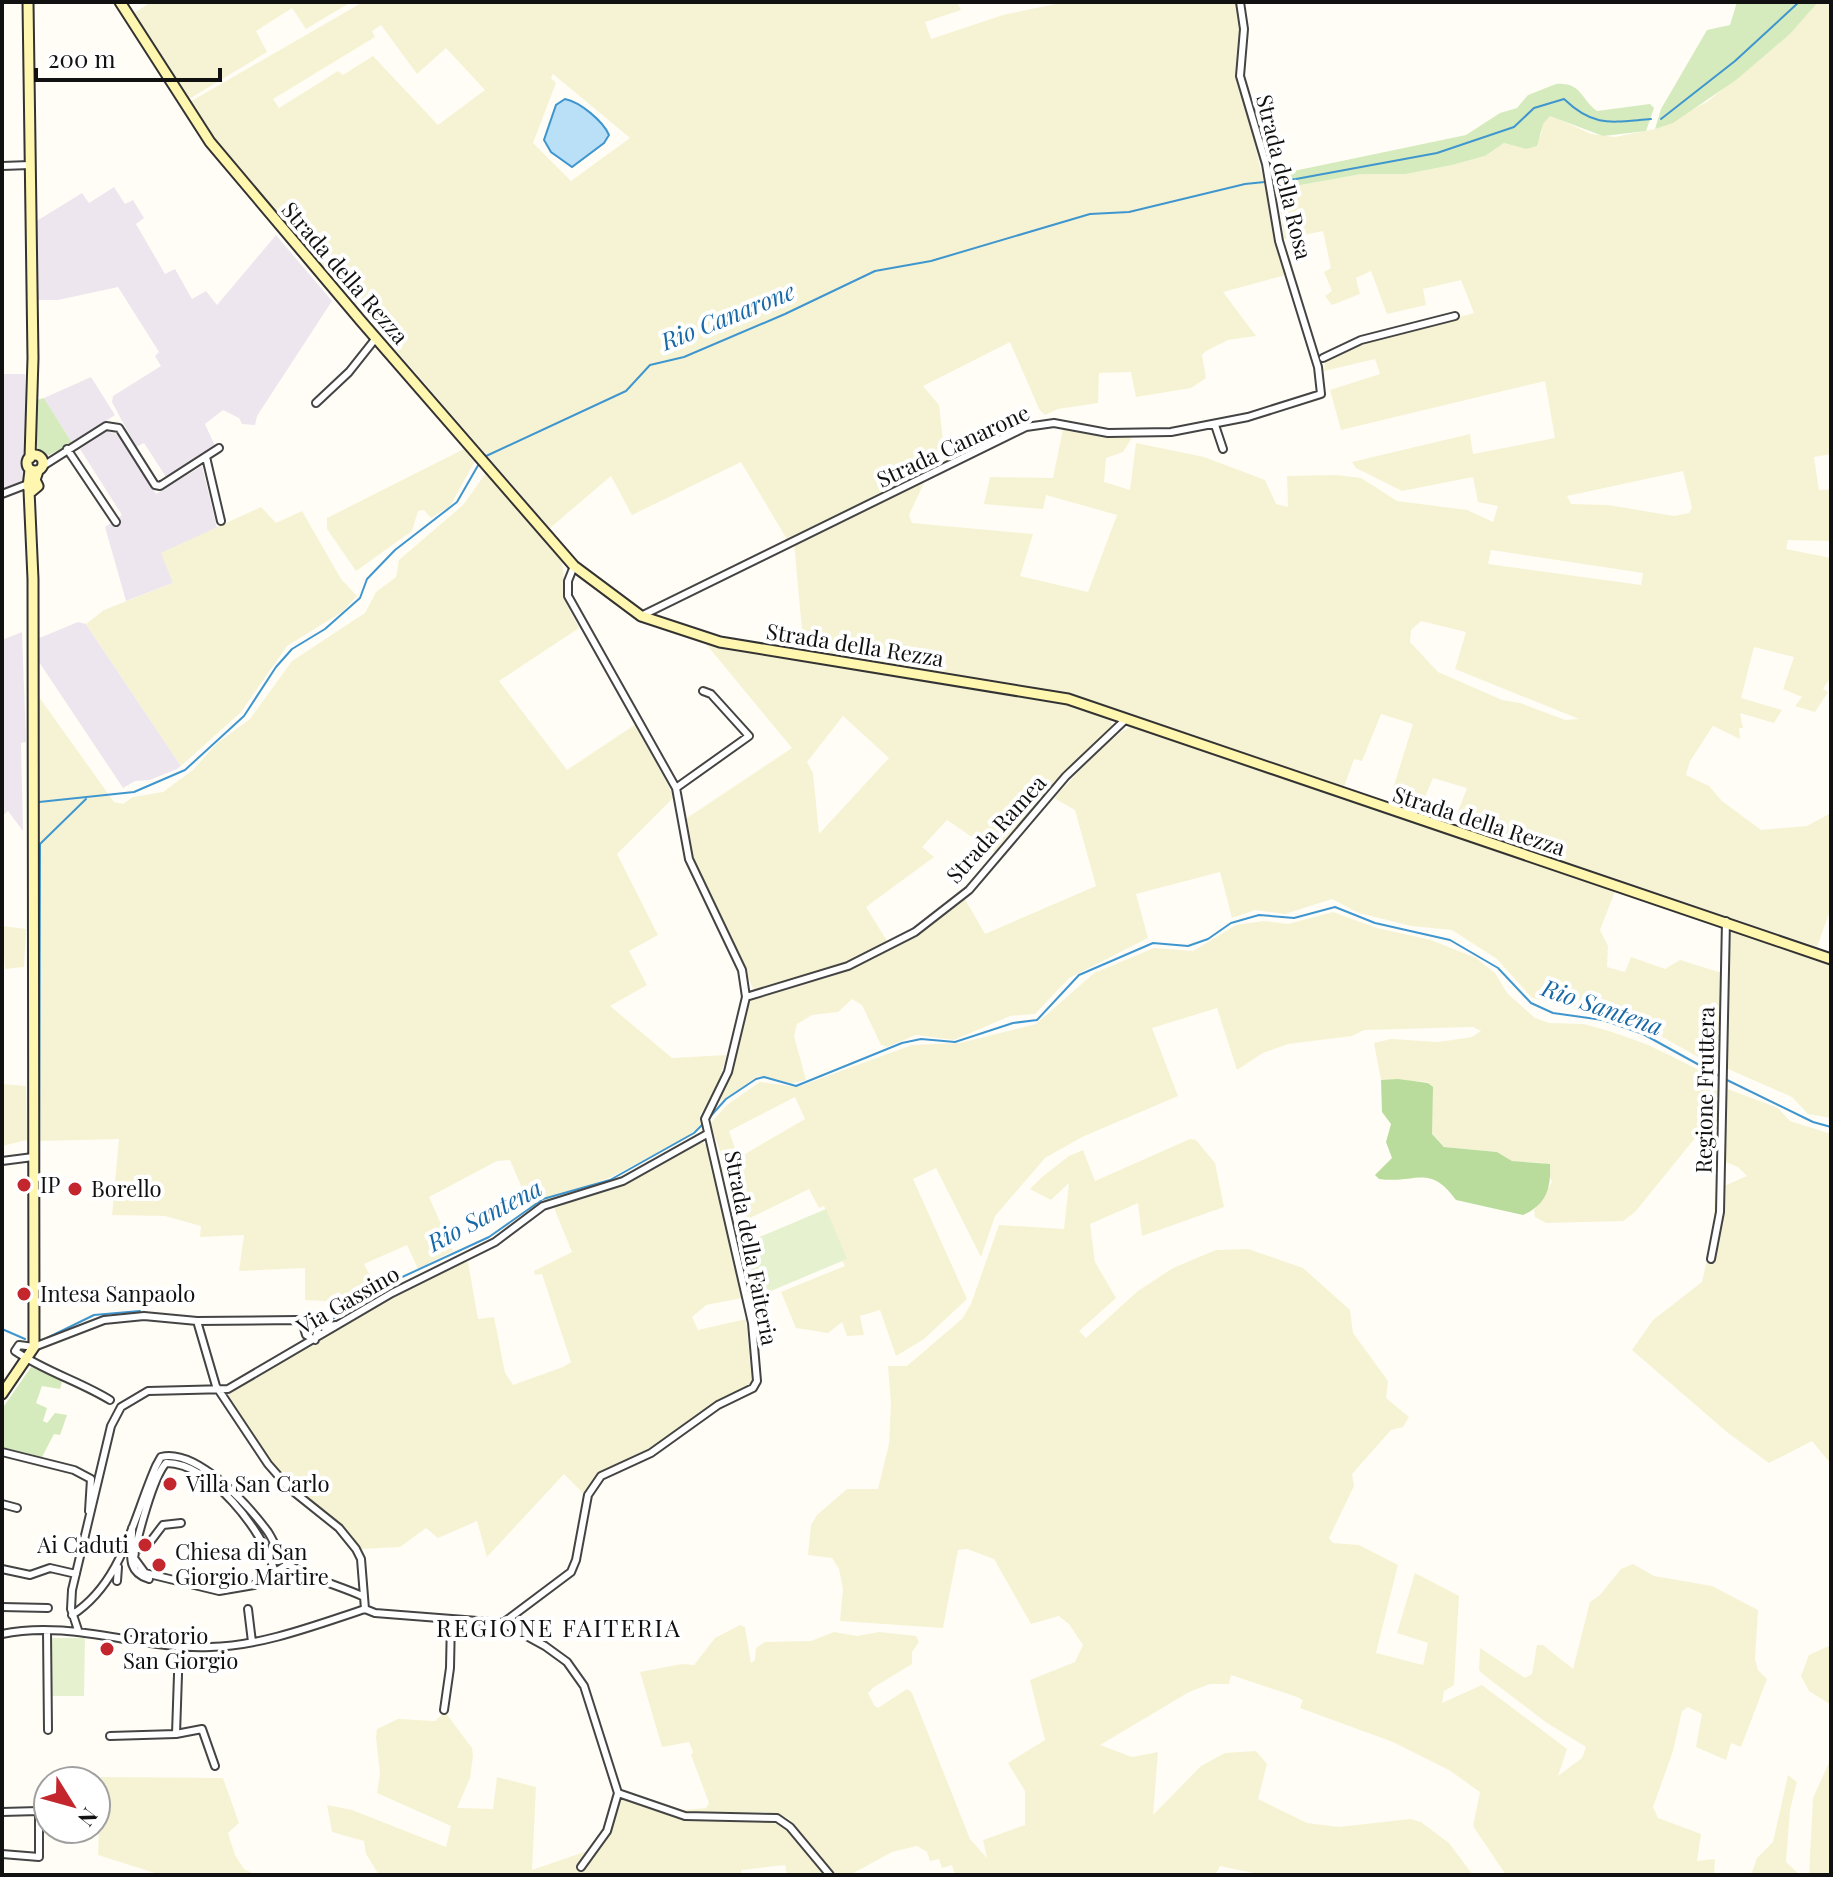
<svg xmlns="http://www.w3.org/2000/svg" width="1833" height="1877" viewBox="0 0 1833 1877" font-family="'Playfair Display',serif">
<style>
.industrial{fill:#eee6ef}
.farmland{fill:#f6f3d4;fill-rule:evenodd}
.green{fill:#d5ebbd}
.forest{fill:#b9dc9c}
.pitch{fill:#e6f2cf}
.water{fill:#b9e0f7;stroke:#3f96cf;stroke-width:2}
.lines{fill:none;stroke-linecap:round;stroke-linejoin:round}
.stream{stroke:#3f96cf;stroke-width:2}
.street-casing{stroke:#444;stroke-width:10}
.secondary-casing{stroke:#333;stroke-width:13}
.street{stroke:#fff;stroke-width:6}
.secondary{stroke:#fff6b0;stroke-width:9}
.poi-dot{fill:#c4262e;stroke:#fff;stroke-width:3}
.labels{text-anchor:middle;stroke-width:8;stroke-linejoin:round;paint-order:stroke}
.street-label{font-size:22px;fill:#111;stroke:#fff}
.poi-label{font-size:22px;fill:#111;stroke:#fff;text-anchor:start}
.water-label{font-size:24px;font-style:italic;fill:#1768a6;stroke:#fff}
.neighbourhood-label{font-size:24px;letter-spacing:2px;fill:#111;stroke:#fff}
</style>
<rect width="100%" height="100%" fill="#fffdf5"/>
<path class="industrial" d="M114,187L125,204L133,200L144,218L136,224L165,274L175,269L192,299L206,291L217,305L276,235L332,301L257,416L255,425L242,424L239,418L223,410L205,424L215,446L166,477L144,443L136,447L112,402L113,396L161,366L155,356L159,352L118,287L58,300H36L35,222L82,193L89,203Z
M2,374H25L26,481L2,490Z
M91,377L115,415L72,443L44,398Z
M107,431L119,435L156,494L202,466L217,528L166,551L173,583L126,601L105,527L122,515L80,449Z
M78,622L86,624L181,766L177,769L150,780L135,781L123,788L37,659V639Z
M22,632L26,742L21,743L23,831L8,811L2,816V640Z"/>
<path class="farmland" d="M151,2H351L306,29L292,8L256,31L267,52L189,99L185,98L133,14Z
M363,2H957L961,10L925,22L931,39L1003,15L1065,2H1238L1242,30L1238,74L1286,275L1223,292L1256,336L1228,340L1206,351L1202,355L1206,378L1191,388L1136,397L1131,372L1099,373L1098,403L1058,409L1045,415L1039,409L1010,342L923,386L939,405L943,440L954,460L788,541L741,462L632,515L611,476L550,528L216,143L188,103ZM381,25L417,74L446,48L485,90L438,125L373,56L343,75L338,71L279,108L273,99L375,37L372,31ZM553,74L630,138L571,181L533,143L556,83L551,78Z
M1831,2V454L1814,457L1819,490L1831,489V541L1788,540L1786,549L1831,558V677L1823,689L1828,692L1815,712L1795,706L1802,697L1783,689L1794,657L1754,647L1741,698L1782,710L1774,723L1740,713L1743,728H1739L1740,739L1713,726L1690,761L1686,775L1709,786L1722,801L1761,830L1807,826L1831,813V908L1817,947L1458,825L1454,822L1467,788L1433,778L1420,809L1389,802L1413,724L1381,714L1362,761L1354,759L1344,787L1060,693L804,651L794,543L925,481L909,515L912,523L1033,534L1020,576L1088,592L1117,515L1046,495L1043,509L984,504L990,477L1053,478L1063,429L1132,438L1123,452L1106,458L1104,482L1130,490L1136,443L1204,457L1265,480L1276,504L1288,507L1287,476L1336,475L1361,478L1397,501L1467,510L1493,522L1498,506L1478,502L1473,477L1402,491L1356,468L1352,462L1470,434L1473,454L1555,438L1545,381L1341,430L1330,390L1380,374L1375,359L1324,371L1325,362L1366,343L1474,313L1461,280L1423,289L1426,305L1387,314L1371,271L1356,278L1360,294L1332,305L1325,296L1332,291L1324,272L1331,268L1323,231L1284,239L1278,189L1362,174H1406L1452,165L1485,156L1504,143L1526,149L1541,135L1542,124L1550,115L1591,134L1615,137L1655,129L1707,102L1790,34L1815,4ZM1683,471L1692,508L1689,513L1674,516L1608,505L1571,504L1567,496ZM1491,550L1643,573L1641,585L1488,564ZM1421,621L1466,632L1455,669L1579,719L1565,720L1520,703L1502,700L1438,672L1410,642L1411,630Z
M464,449L475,461L450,506L431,518L424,510L418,511L412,531L356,571L327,529V518Z
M486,473L562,562L567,605L579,628L499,681L567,770L636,724L674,797L617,854L658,935L629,951L647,985L610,1006L672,1058L727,1055L715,1092L700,1115L702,1124L685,1138L611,1177L530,1207L510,1160L497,1161L429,1197L453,1251L418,1269L407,1245L364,1264L377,1289L347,1308V1302L305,1300V1268L239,1271L244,1235L200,1237L201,1226L165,1216L112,1215L119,1139L39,1141V697L114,802L123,804L133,797L163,792L193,770L216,744L250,719L292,661L365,613L376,592L396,577L399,560L463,505Z
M261,507L276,523L302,511L341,579L357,596L342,612L287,646L241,712L181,766L86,624L104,610L173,583L161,553Z
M706,644L1059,701L1110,717L1112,726L997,854L947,820L922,847L934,857L866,907L889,944L818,974L754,990L695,868L684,820L792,748ZM843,716L889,758L819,834L813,773L807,762Z
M1129,727H1142L1616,889L1600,930L1608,946L1607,967L1625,972L1631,957L1665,969L1680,960L1722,973L1719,1069L1643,1026L1610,1014L1532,998L1497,959L1452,930L1411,926L1359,913L1332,899L1285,914L1255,910L1232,918L1220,872L1136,894L1148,938L1069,978L1035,1014L1010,1016L954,1040L916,1035L887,1047L881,1045L862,1005L852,999L838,1012L812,1015L797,1024L794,1036L806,1080L789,1084L758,1076L720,1102L745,1008L752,1000L836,975L873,959L917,933L965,899L985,934L1096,886L1075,810L1054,798L1104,744Z
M1333,912L1377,928L1431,940L1476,958L1495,973L1507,993L1535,1018L1549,1023L1584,1024L1612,1032L1646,1044L1720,1080V1130L1704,1127L1635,1212L1623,1221L1546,1223L1535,1217L1534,1210L1552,1182L1544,1163L1512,1161L1497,1152L1445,1147L1432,1134V1087L1428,1082L1381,1080L1374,1043L1391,1039L1438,1042L1472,1037L1481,1031L1473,1027L1364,1030L1352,1036L1288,1044L1263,1053L1237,1070L1217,1008L1152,1028L1178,1096L1082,1137L1045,1158L995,1216L981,1257L936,1168L913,1179L967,1299L924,1339L896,1356L880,1310L860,1316L864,1335L847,1336L842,1322L828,1333L796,1328L781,1292L845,1266L842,1260L846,1258L824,1206L819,1208L809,1189L744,1221L733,1176L723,1173L721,1168L805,1119L795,1097L729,1131L735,1148L722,1156L710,1124L727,1105L760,1082L797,1087L912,1045L960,1043L1036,1024L1094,973L1154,948L1193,951L1236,925L1264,921L1288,924Z
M2,926L26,929L24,967L5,969Z
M1734,929L1831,964V1118L1808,1114L1792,1097L1726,1068L1728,933Z
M2,1084L26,1086L27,1140L2,1146Z
M1725,1088L1778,1108L1790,1121L1831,1134V1464L1812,1441L1769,1463L1728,1433L1632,1350L1653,1320L1702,1282L1714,1228L1715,1190L1747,1176L1738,1167L1723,1161Z
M1190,1139L1196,1140L1215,1163L1224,1207L1142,1236L1138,1203L1090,1224L1095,1262L1116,1298L1079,1331L1086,1338L1138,1291L1173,1268L1216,1250L1248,1249L1303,1268L1350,1310L1353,1333L1388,1381L1386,1398L1409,1417L1403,1427L1391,1430L1352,1474L1354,1486L1329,1538L1333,1543L1359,1545L1398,1565L1376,1653L1423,1665L1428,1643L1397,1633L1415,1573L1459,1596L1454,1685L1444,1691L1442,1703L1482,1685L1567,1749L1558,1776L1582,1758L1586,1747L1547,1723L1484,1675L1479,1670L1480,1648L1525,1678L1532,1674L1537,1645H1543L1573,1669L1590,1602L1600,1595L1621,1569L1633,1564L1654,1576L1712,1586L1758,1610L1755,1659L1758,1670L1767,1679L1741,1747L1731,1743L1726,1760L1696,1747L1702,1714L1688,1707L1682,1711L1673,1751L1653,1807L1658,1818L1701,1834L1697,1861L1715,1859L1714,1875H1506L1473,1826L1480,1792L1449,1770L1393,1742L1300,1708L1303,1700L1297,1697L1231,1675L1229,1684H1210L1189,1692L1100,1745L1132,1757L1158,1752L1153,1815L1201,1766L1225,1753L1256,1751L1267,1764L1258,1799L1307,1823L1339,1827L1410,1819L1421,1822L1449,1843L1473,1875H1263L1220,1866L1215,1875H955L952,1865L942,1868L939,1859L930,1861L927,1852L917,1846L892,1852L850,1875H832L788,1818L765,1812L685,1814L684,1810L706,1808L709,1803L691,1755L693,1752L689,1742L662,1747L640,1672L682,1664L694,1665L715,1638L740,1625L745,1627L751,1663L755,1660L756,1648L765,1642L811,1641L834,1632L857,1636L879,1632L916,1636L919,1642L912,1652V1664L874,1687L868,1693L874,1705L878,1708L907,1689L912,1693L970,1839L987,1858L983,1840L1025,1825V1791L1008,1763L1045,1740L1030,1680L1075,1662L1083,1645L1069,1624L1059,1616L1031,1624L994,1559L967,1549L958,1550L943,1628L840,1621L843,1589L839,1569L832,1558L808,1555L811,1525L817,1515L847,1489H878L889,1444L891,1404L888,1366H907L962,1319L971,1304L999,1225L1064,1229L1069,1183L1051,1200L1030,1189L1042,1177L1069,1156L1083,1150L1095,1181Z
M702,1142L709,1147L742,1298L706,1305L692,1317L698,1330L746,1319L752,1383L714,1403L656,1445L601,1471L584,1494L564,1474L487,1557L477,1521L438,1538L426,1528L400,1547L360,1549L342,1526L277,1473L227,1398L231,1390L375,1305L460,1263L468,1262L478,1319L494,1317L505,1373L513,1385L563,1367L571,1362L542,1274L535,1275L534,1271L572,1252L554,1208L627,1183Z
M1831,1645V1705L1809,1691L1801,1676L1809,1655Z
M445,1712L472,1748L473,1756L470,1778L457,1808L493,1809L497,1777L536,1787L532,1870L590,1850L610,1829L622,1798L694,1821L769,1818L783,1823L826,1875H787L785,1865L741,1870V1875H379L366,1854L364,1841L332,1832L327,1805L352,1810L446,1847L451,1826L377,1793L380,1774L376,1737L377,1729L398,1719L435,1721Z
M1831,1758V1875H1809L1813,1798Z
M1788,1775L1797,1782L1790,1810L1786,1862L1800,1875H1751L1757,1858L1773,1842Z
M101,1777L223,1778L239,1823L228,1833L235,1855L244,1869L256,1875H161L98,1855Z"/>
<path class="green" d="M1737,2H1818L1790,34L1736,80L1673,123L1655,129L1661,109L1707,30L1730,25Z
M1556,84C1582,82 1581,100 1597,111L1650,104L1654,108L1646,131L1603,136L1550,116L1543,124L1537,146L1526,149L1504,143L1485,156L1452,165L1406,174H1362L1278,189L1271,176L1272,170L1289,172L1466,135L1500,113L1517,108L1528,95Z
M44,398L72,443L45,457L37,447V400Z
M31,1367L63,1379L60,1389L42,1386L36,1403L47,1408L43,1421L47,1423L55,1413L67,1415L60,1435L54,1434L42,1457L2,1447V1409Z"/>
<path class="forest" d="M1398,1079L1428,1083L1433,1087L1432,1134L1444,1147L1497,1152L1512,1161L1550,1164C1551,1188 1547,1204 1523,1215L1456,1200C1429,1163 1417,1184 1379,1179L1375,1175L1392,1158L1386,1142L1391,1124L1382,1112L1381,1080Z"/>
<path class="pitch" d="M826,1209L847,1259L759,1296L738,1246Z
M50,1638H85L84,1696H49Z"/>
<path class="water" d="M565,99C580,102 603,121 609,135L604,143L572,167L551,152L544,140L556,105Z"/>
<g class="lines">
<path class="stream" d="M1661,119L1735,61L1799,2
M484,457L626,391L650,365L684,357L785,314L875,271L931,261L1090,214L1129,212L1245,184L1296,179L1437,153L1514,127L1534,108L1564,99C1594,128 1612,122 1651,119
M39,802L134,792L185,770L244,716L276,667L292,649L325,629L360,598L367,579L395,550L457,502L480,462
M1727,1080L1813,1122L1831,1127
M708,1119L726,1099L756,1079L764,1077L796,1086L902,1043L921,1039L955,1042L1013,1023L1037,1020L1079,975L1153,943L1188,946L1208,939L1231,923L1259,915L1294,918L1335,907L1375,923L1450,940L1498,968L1531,1003L1553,1013L1603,1020L1643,1034L1721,1077
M39,1173L40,844L86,799
M331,1320L387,1284L489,1237L543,1199L610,1180L694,1133L703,1124
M2,1329L25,1339
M47,1338L94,1315L140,1311"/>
<defs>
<path id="street" d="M2,166L30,165
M1323,358L1361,340L1455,316
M316,403L349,372L376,338
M1215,425L1223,449
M67,449L116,522
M206,457L221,521
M43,466L106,426L119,428L155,485L160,486L219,448
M2,494L28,484
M641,616L1026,427L1054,423L1108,433L1171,432L1248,417L1321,394L1318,367L1279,241L1266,164L1240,76L1244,29L1240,2
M676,788L749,736L711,694L703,691
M746,997L848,966L915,932L969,890L1066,776L1126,719
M2,1161L33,1157
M1711,1259L1720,1212L1726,921
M197,1321L216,1386L268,1464L289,1488L339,1528L356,1549L361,1559L365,1609
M302,1321L306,1335L315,1340L318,1329L313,1324
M110,1400C79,1381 46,1372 15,1351L19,1345L34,1347L104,1320L144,1316L197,1321L297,1320L324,1327L336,1325
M2,1452L74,1470L91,1479L89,1511
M2,1504L17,1508
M132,1528C133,1549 123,1571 149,1579
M135,1550L147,1546L163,1525L181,1523
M2,1569L30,1575L50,1568L76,1574
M274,1570C264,1532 210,1462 166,1463C153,1477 137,1538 134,1558L145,1573L219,1591L254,1585L288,1564
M117,1581L118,1567
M2,1607L48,1608
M248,1609L252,1642
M365,1609L375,1613L503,1623L545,1646L567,1662L584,1686L618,1793L685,1816L777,1818L790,1827L830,1875
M72,1615C123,1582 133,1518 156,1466L161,1457C197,1448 249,1506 268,1532C274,1541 280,1558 288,1564C305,1577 341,1586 362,1596
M503,1623L571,1572L576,1560L588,1495L601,1476L651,1453L718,1405L753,1388L757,1381L752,1323L705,1119L728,1072L746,997L742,970L689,859L676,788L568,596V581L574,566
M78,1630L71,1609L72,1590L111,1426L121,1407L148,1391L228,1389L392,1293L495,1242L543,1206L623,1181L707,1134
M47,1631L48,1730
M2,1634C72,1619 140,1650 210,1647C262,1646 316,1625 365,1609
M179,1645L176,1734L202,1729L215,1766
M444,1710L450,1668L451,1619
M110,1736L176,1734
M2,1812L39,1811V1857L2,1854
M581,1867L607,1831L618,1793"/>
<path id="secondary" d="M28,2L33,358L30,458
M120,2L210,142L361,321L574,566L641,616L720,642L1068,699L1831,959
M27 463a8 8 0 1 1 16 0a8 8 0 1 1-16 0Z
M30,470L28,487L32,491L38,486L35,480L38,471
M2,1394L34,1347L33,579L29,490"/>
</defs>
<use href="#street" class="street-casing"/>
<use href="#secondary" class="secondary-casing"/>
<use href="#street" class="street"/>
<use href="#secondary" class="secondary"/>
</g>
<g class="poi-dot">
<circle cx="24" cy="1185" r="8"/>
<circle cx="75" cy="1189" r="8"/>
<circle cx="24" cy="1294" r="8"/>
<circle cx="170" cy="1484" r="8"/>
<circle cx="145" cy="1545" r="8"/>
<circle cx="159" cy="1565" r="8"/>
<circle cx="107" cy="1649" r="8"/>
</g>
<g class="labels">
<g class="street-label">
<text transform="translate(1284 177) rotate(76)" y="8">Strada della Rosa</text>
<text transform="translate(345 273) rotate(49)" y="8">Strada della Rezza</text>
<text transform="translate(953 446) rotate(-25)" y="8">Strada Canarone</text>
<text transform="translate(855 645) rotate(9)" y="8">Strada della Rezza</text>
<text transform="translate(1479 821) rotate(18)" y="8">Strada della Rezza</text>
<text transform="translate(996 829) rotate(-48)" y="8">Strada Ramea</text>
<text transform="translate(1705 1090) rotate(-89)" y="8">Regione Fruttera</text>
<text transform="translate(751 1248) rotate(79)" y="8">Strada della Faiteria</text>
<text transform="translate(348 1300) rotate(-30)" y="8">Via Gassino</text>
</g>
<g class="poi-label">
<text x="40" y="1193">IP</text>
<text x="91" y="1197">Borello</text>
<text x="40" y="1302">Intesa Sanpaolo</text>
<text x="186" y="1492">Villa San Carlo</text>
<text x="129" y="1553" text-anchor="end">Ai Caduti</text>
<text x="175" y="1560">Chiesa di San<tspan x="175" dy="25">Giorgio Martire</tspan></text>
<text x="123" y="1644">Oratorio<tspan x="123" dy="25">San Giorgio</tspan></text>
</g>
<g class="water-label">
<text transform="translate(728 317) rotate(-22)" y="8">Rio Canarone</text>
<text transform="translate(1602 1008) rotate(19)" y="8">Rio Santena</text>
<text transform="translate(485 1216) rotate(-28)" y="8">Rio Santena</text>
</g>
<g class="neighbourhood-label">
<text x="559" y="1637">REGIONE FAITERIA</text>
</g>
</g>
<rect width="1833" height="1877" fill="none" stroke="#111111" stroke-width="8"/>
<g transform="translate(72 1805) rotate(127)"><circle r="38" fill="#ffffff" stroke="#a0a0a0" stroke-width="2"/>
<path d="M0-6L14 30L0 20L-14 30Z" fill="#c4262e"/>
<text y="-12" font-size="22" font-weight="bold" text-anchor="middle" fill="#111111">N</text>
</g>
<path d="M36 68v12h184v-12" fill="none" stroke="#111111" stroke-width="4"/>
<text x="48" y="68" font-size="24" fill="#111111" stroke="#ffffff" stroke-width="6" paint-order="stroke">200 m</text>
</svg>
